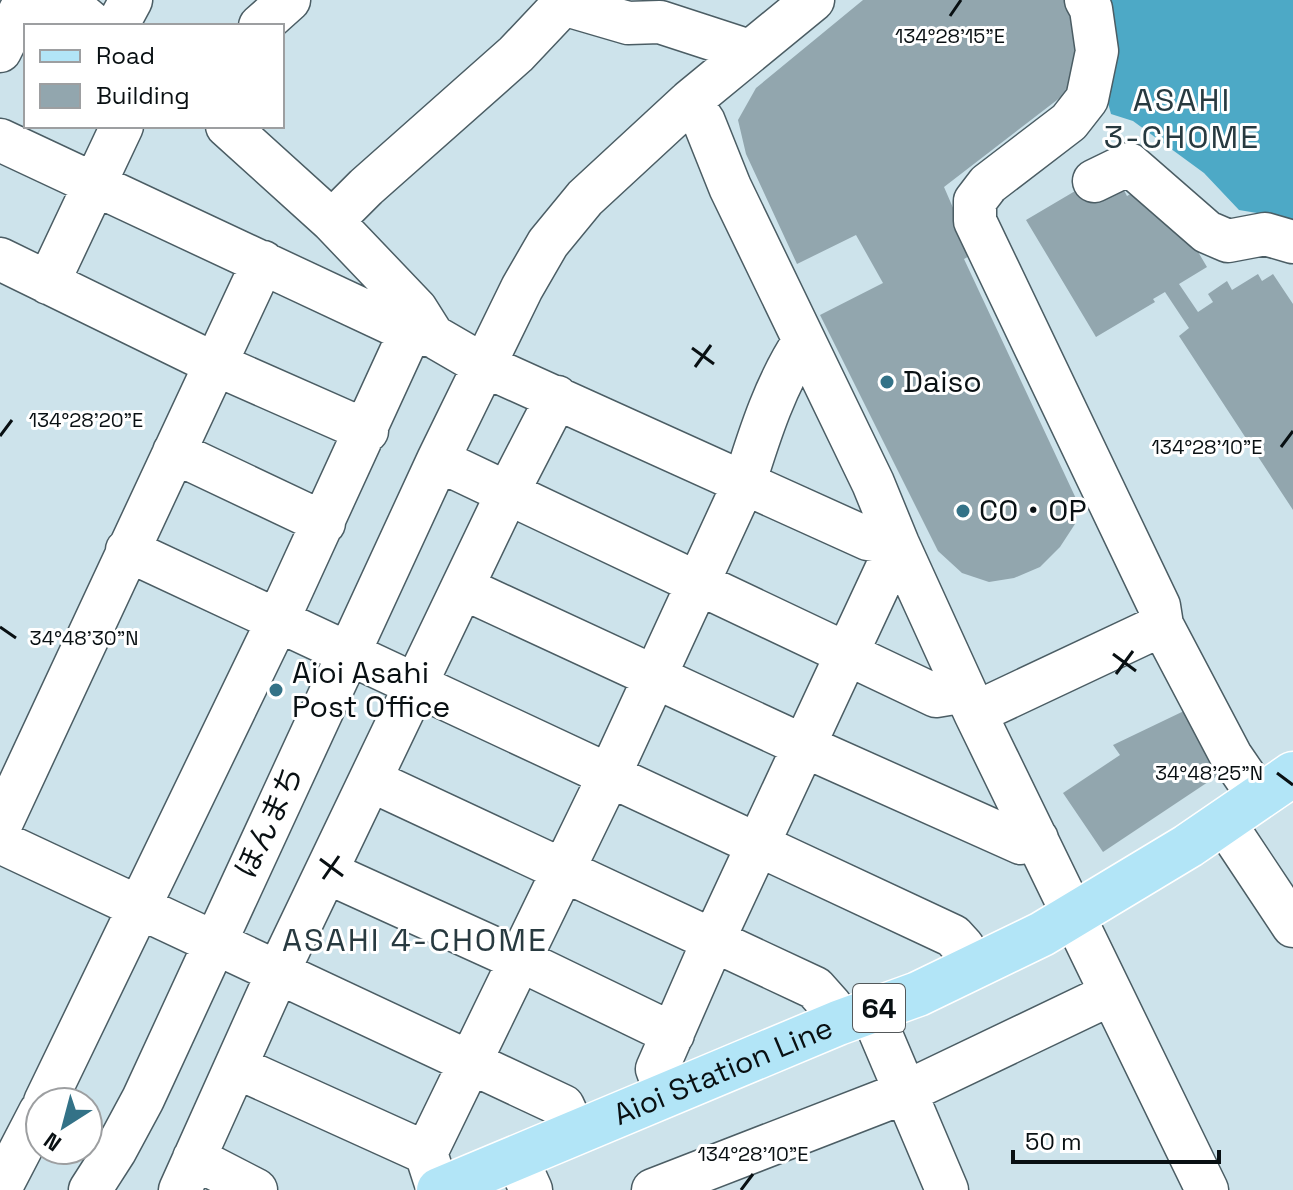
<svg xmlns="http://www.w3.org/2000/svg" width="1293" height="1190" viewBox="0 0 1293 1190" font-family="'Space Grotesk','Noto Sans JP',sans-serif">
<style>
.forest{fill:#4da9c6}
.building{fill:#92a6ae}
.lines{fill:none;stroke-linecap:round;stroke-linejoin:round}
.minor-casing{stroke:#4b5d64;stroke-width:45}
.major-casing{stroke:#fff;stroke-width:47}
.minor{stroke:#fff;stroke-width:42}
.major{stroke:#b2e5f7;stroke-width:44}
.ticks{fill:none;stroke:#091013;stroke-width:3}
.poi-dot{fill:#337287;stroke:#fff;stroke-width:3}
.labels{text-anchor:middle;stroke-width:6;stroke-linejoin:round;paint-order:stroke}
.shield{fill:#fff;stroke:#53585a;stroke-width:2}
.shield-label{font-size:28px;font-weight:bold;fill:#091013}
.poi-label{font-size:30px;fill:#091013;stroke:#fff;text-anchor:start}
.street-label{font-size:30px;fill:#091013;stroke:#fff}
.neighbourhood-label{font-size:32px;letter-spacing:2px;fill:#283a40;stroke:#fff}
.ticks-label{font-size:20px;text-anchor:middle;fill:#091013;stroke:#fff;stroke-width:6;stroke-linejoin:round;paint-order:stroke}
</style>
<rect width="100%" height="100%" fill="#cde3eb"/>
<path class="forest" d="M1103,0H1293V219L1239,210L1204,173L1133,121L1111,114L1104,88Z"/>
<path class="building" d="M863,0H1071L1078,13L1074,87L944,187L973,254L964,259L1079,505L1075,524L1060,547L1040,567L1014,578L989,582L962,573L938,551L820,315L883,283L856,235L797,264L746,154L738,120L756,88Z
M1118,179L1127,196L1137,190L1172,208L1207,267L1179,284L1198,312L1213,302L1208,294L1227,281L1232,290L1258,274L1262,281L1273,274L1293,304V510L1179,336L1189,328L1165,292L1153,299L1155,302L1096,337L1026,220L1087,184Z
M1186,710L1226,770L1103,852L1063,793L1120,755L1113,745Z"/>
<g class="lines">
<defs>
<path id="minor" d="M64,0L95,26
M1086,0L1091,9L1097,51L1087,99L1069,122L988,184L975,201V221L1159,606L1162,625L1231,756L1259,797
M563,4L628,23L660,22L749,51
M117,26L131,0
M260,26L289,0
M0,51L20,11L38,12L56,26
M690,101L704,122L730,187L873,483L898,544L975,713L1207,1190
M227,126L332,221L416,309L433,336
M0,140L410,332L433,336L483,365L868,539L898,544
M1094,181L1129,164L1207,232L1228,241L1265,234L1293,242
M332,221L366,187L516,54L567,0
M0,259L215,364L367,431
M48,283L122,126
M174,452L324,523
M438,460L936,696L948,694L963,687
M127,550L953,936L963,947L970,968
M463,588L804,746L1021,843L1037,839
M975,713L1162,625
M370,780L815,988L831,1006L838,1023
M1224,822L1293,926
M0,826L263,262
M0,842L563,1106L575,1132
M326,872L520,960L673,1034
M871,1011L947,1190
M236,1067L426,1153
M666,1094L657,1069L713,941L898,544
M45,1102L277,622L410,332
M194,1158L256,1190
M517,1159L531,1190
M0,1189L40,1112
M90,1190L115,1151L143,1099L438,460L522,288L548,243L585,198L690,101L813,0
M180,1190L278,972L507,494L557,397
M438,1190L426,1153L609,776L745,481C760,433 776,383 804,341
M653,1190L906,1092L1111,994"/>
<g id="major">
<path id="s1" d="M439,1190L838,1023L918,994L1042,934L1188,846L1293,774"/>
</g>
</defs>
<use href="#minor" class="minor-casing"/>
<use href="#major" class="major-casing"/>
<use href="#minor" class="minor"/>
<use href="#major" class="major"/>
</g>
<path class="ticks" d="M950,16L961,0M692,348L714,364M695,367L711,345M0,436L12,420M1281,447L1293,431M0,627L16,638M1113,654L1136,671M1116,674L1133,651M1277,773L1293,785M320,859L343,876M323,879L339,856M741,1190L753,1174"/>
<g class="poi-dot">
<circle cx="887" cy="382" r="8"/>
<circle cx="963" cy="511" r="8"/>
<circle cx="276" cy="690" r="8"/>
</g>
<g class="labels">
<rect class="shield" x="853" y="984" width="52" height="48" rx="6"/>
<g class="shield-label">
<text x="879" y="1018">64</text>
</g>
<g class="poi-label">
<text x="903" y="392">Daiso</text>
<text x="979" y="521">CO・OP</text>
<text x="292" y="683">Aioi Asahi<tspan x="292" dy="34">Post Office</tspan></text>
</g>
<g class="street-label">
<text transform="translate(269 822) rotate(-65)" y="10">ほんまち</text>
<text dy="10" stroke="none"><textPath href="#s1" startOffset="308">Aioi Station Line</textPath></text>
</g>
<g class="neighbourhood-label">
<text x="1182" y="111">ASAHI<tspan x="1182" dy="37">3-CHOME</tspan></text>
<text x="415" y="951">ASAHI 4-CHOME</text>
</g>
</g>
<g class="ticks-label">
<text x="950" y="43">134°28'15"E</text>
<text x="86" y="427">134°28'20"E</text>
<text x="1207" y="454">134°28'10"E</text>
<text x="84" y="645">34°48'30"N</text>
<text x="1209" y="780">34°48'25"N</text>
<text x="753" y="1161">134°28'10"E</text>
</g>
<rect x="24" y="24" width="260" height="104" fill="#ffffff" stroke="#9d9fa1" stroke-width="2"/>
<rect x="40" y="50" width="40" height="12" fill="#b2e5f7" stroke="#9d9fa1" stroke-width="2"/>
<text x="96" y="64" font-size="24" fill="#091013">Road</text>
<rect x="40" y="84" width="40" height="24" fill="#92a6ae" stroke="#9d9fa1" stroke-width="2"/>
<text x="96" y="104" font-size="24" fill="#091013">Building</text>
<g transform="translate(64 1126) rotate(216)"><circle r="38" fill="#ffffff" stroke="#9d9fa1" stroke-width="2"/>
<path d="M0-6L14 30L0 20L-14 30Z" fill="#337287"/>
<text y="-12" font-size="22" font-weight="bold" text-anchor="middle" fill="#091013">N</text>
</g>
<path d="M1013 1150v12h206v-12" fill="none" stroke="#091013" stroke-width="4"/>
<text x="1025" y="1150" font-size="24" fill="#091013" stroke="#ffffff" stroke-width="6" paint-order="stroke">50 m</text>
</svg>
